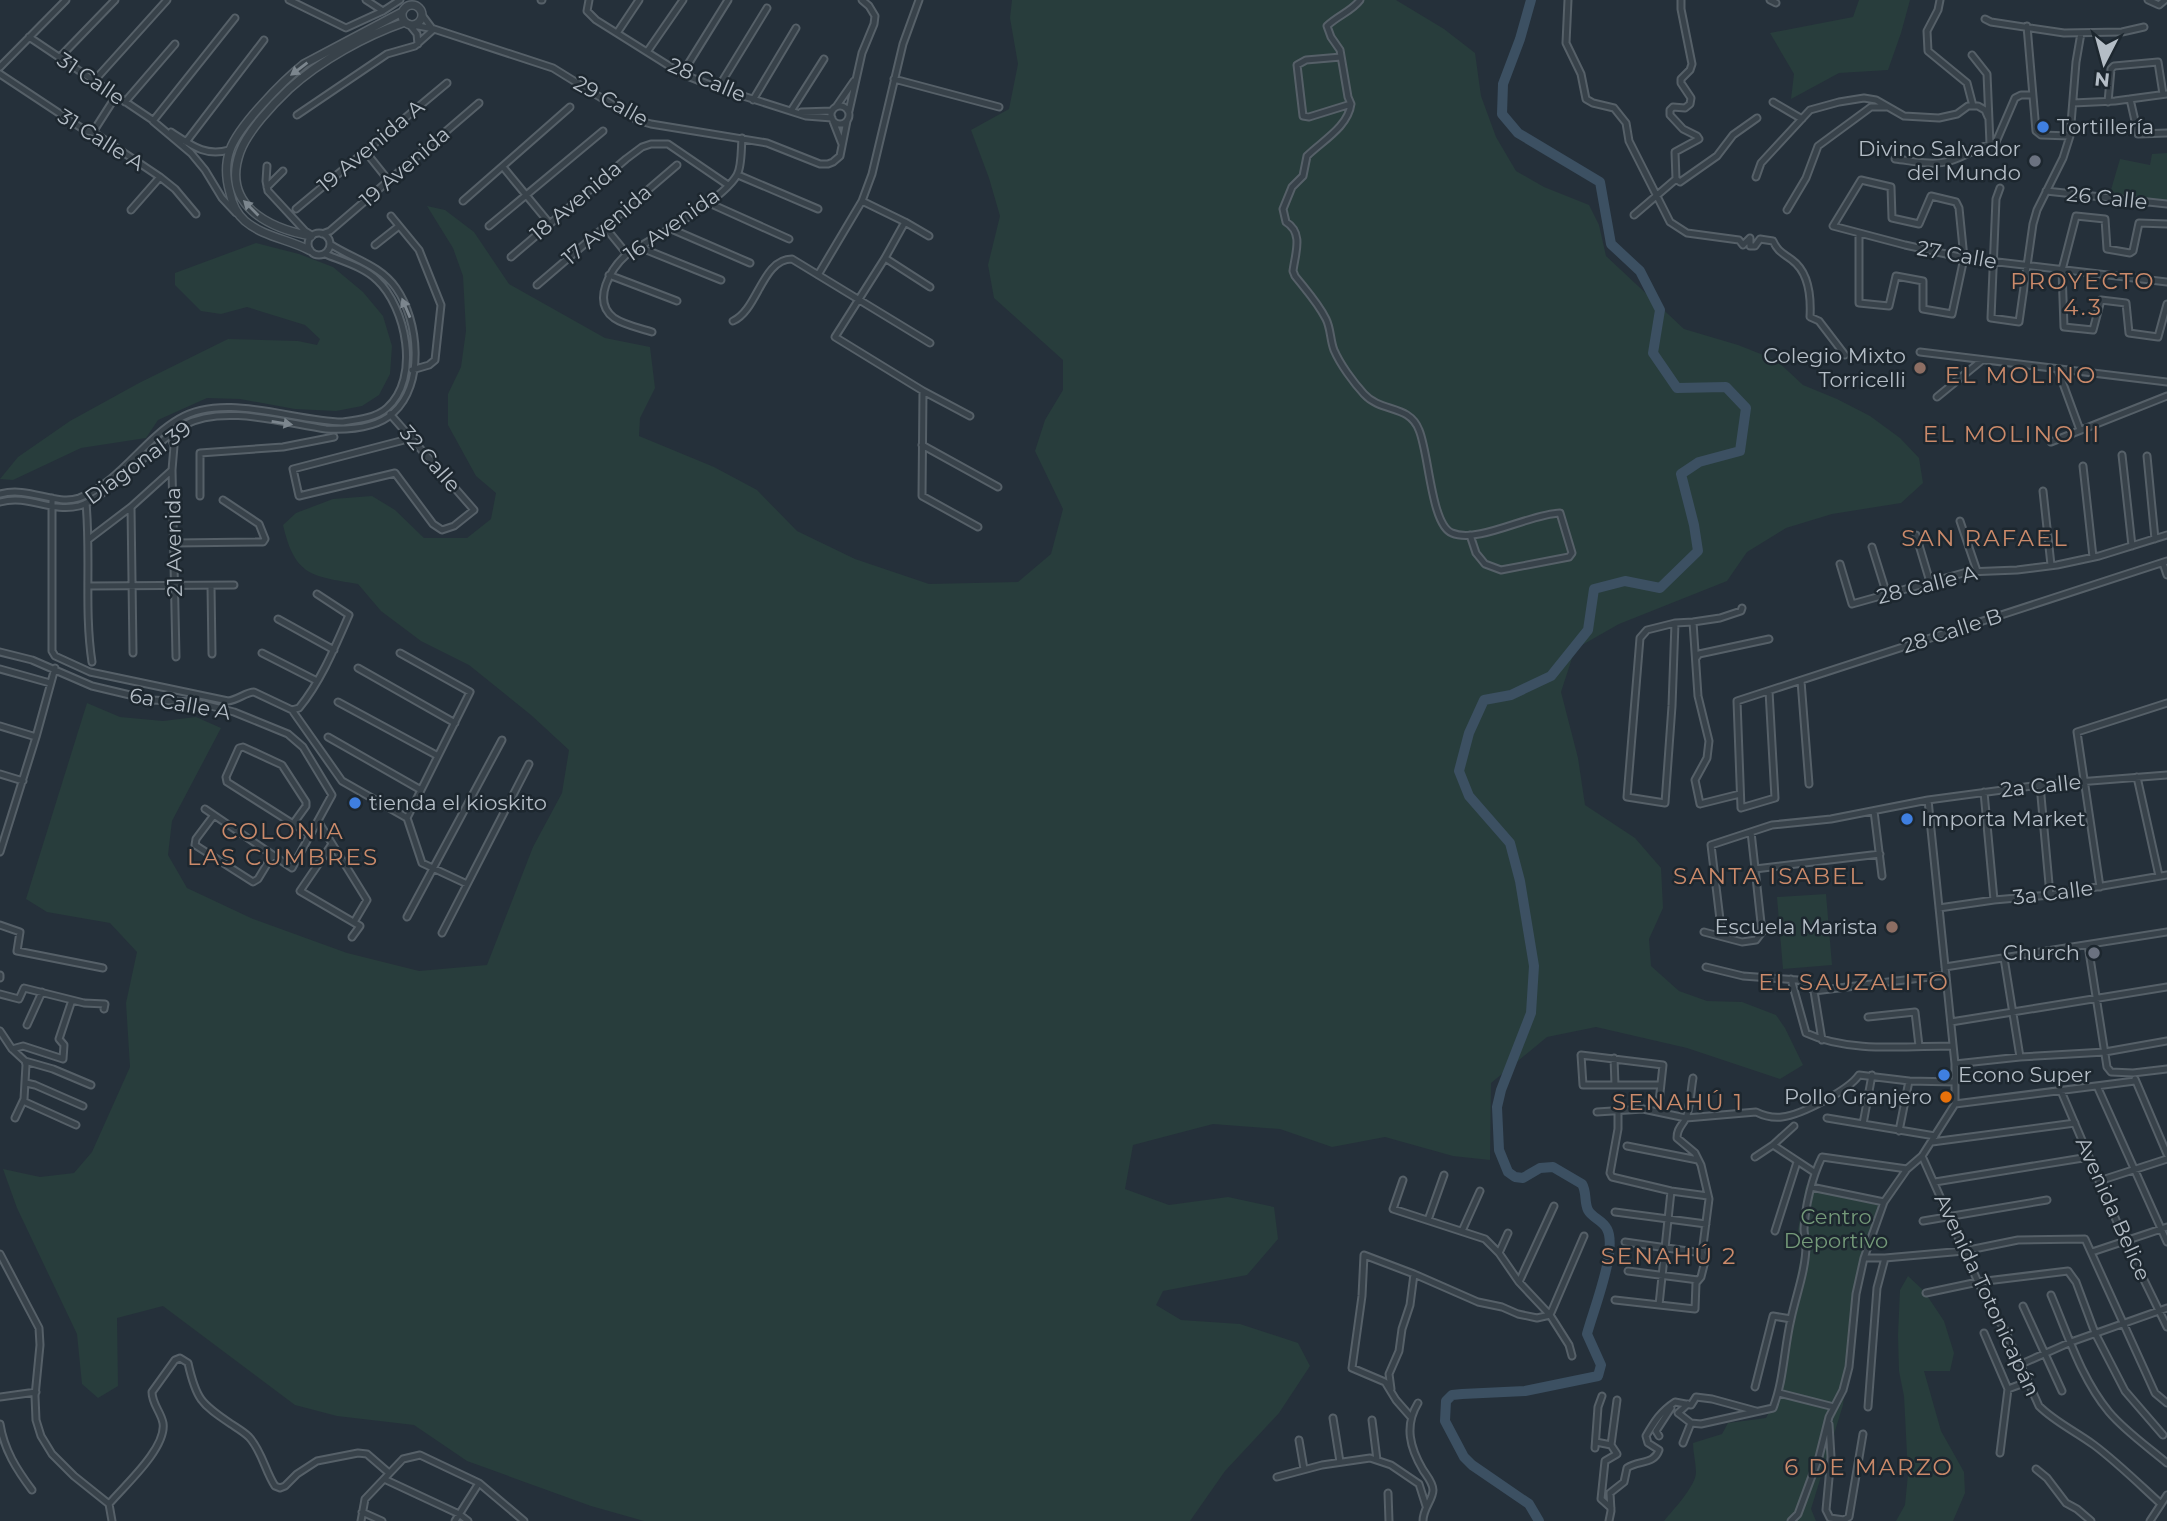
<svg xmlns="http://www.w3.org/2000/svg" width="2167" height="1521" viewBox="0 0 2167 1521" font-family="Montserrat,sans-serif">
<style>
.green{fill:#283d3c}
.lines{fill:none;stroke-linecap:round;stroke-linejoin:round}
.river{stroke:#3c5062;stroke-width:10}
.minor-casing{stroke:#566068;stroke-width:9}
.tertiary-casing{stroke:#566068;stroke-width:10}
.minor{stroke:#38424a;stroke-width:5}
.tertiary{stroke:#38424a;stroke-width:7}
.oneway{fill:#7c868e}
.shop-dot{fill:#3f7fe0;stroke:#1d272f;stroke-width:2.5}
.worship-dot{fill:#6b7280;stroke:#1d272f;stroke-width:2.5}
.education-dot{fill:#8d6e63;stroke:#1d272f;stroke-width:2.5}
.food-dot{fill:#e8710a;stroke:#1d272f;stroke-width:2.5}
.labels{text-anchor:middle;stroke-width:5;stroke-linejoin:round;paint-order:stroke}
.street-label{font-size:21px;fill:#b4bdc6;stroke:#1d272f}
.poi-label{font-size:21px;fill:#b4bdc6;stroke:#1d272f;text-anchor:end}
.park-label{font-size:21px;fill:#749a79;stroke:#1d272f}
.neighbourhood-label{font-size:23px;letter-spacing:2px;fill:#cb8a6a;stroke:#1d272f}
</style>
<rect width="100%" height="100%" fill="#25303a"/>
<path class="green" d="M1012,0H1396L1444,29L1475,53L1481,96L1496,137L1516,171L1544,187L1589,205L1599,225L1606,256L1684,329L1738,345L1776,360L1803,385L1837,399L1870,416L1900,438L1919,458L1923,483L1901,503L1832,514L1786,528L1747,552L1727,581L1619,624L1575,649L1561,692L1578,758L1585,805L1635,838L1661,868L1663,908L1649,939L1651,966L1679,991L1707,1001L1742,1002L1776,1015L1785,1028L1803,1065L1780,1079L1687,1048L1596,1027L1547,1037L1491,1083L1490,1160L1453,1156L1385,1137L1332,1147L1280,1129L1213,1124L1133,1145L1125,1189L1169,1205L1228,1197L1274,1207L1278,1239L1247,1275L1163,1291L1156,1305L1181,1320L1240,1324L1298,1343L1310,1366L1279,1413L1225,1471L1190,1521H644L591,1506L467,1461L414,1425L337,1416L295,1405L163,1306L117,1318L118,1386L98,1398L82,1384L77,1334L17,1208L3,1169L40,1177L74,1173L92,1152L130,1067L126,1003L137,952L110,923L47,912L26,899L87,703L120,717L163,721L196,717L221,728L172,821L168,855L187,888L253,919L347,953L419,971L487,965L533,847L562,793L569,750L531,715L469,665L421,641L381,611L358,584C311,576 295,576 283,525L296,513L333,499L372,496L395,510L424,538H467L491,519L496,493L476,476L448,425V394L461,367L466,331L463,276L453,248L427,206L445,210L474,232L509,284L605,338L650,347L655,388L640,418L639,436L714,467L757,490L797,531L855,559L929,584L1018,582L1051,554L1063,509L1035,451L1045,420L1063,390V360L994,298L988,265L1000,216L989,178L971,130L1009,109L1018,64L1010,18Z
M1859,0H1910L1901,33L1888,70L1839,73L1791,99L1794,74L1770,33L1853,17Z
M2167,153V206L2108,200L2120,159L2150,165L2152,154Z
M256,243L299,254L333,267L363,292L383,316L392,346L390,374L379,395L362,406L336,411L295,409L240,399L207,398L158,420L146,438L81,448L13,480L0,479L18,457L70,421L139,383L228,339L298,341L317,345L320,339L305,325L247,307L221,314L201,311L175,285V273Z
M1826,894L1832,965L1783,969L1777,897Z
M1806,1185L1884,1202L1864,1258L1856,1294L1843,1405L1811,1509L1816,1521H1664C1673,1510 1695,1487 1696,1473C1696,1463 1693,1453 1693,1443L1722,1434L1728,1423L1766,1418L1779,1393L1789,1318L1803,1245L1796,1241Z
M1908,1276L1924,1291L1944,1321L1954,1353L1950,1371H1924L1941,1431L1964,1472L1965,1493L1953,1521H1896L1905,1505L1908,1474L1904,1396L1899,1371L1898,1335L1900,1290Z"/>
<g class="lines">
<path class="river" d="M1531,0L1520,39L1503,84L1502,114L1518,133L1600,182L1611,244L1640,271L1660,310L1653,353L1677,388L1726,387L1746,408L1740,451L1699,462L1681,474L1694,525L1698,551L1660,588L1625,581L1594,589L1588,630L1551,676L1511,695L1484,700L1469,733L1459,771L1469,796L1510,843L1520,881L1534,966L1531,1013L1501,1090L1497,1107L1499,1150L1508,1172L1515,1177L1523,1178L1540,1168L1553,1167L1582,1184C1587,1192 1584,1202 1588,1210C1592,1218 1603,1220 1607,1229C1618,1249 1593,1311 1587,1334L1601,1365L1598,1376L1525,1391L1462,1394L1452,1395L1446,1401L1445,1421L1464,1457L1472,1465L1529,1504L1539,1521"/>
<defs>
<path id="minor" d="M289,0L346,28L383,11L400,0
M366,0L383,11
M541,0H542
M589,0L587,11L596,20L682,74L718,88L806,116L832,118
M1568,0L1566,43L1581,74L1586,99L1593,103L1614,108L1626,123L1629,141L1670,222L1687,233L1739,240L1743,245L1750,238V246H1755L1760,239L1773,241C1778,252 1783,253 1792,260C1810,273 1811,299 1810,317L1819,321L1845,355
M1770,0L1776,3
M1940,0L1938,10L1927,31L1928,51L1967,83L1973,106
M2148,0L2159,5L2165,0
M422,15L431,27
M235,18L153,121L191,153L205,170L222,198L236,213
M1985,19L1991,22L2064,33L2122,32L2144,27
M409,24L417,34L418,44
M413,25L434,29L553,68L637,120L651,124L767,143L820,164H828L833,162L840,156L847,121
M2027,26L2036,131L2041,135L2070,136
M617,33L639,0
M29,37L154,121
M647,52L683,0
M1972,55L1987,74L1990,144
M1341,57L1306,60L1297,65L1303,116L1309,117L1351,104
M59,58L115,0
M0,67L66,0
M0,74L86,131L93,132L160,177L175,189L196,214
M682,74L728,0
M894,79L999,107
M94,81L167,0
M718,88L767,8
M2130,99L2138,134L2167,133
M753,100L796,28
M125,102L175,44
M1773,102L1802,119
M2108,102L2111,69L2114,66L2158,62L2163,94
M2073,103L2115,101L2167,94
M1351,104C1348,127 1322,141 1307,156L1303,176L1292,187L1283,209L1286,222C1304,233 1295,254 1293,271L1295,276C1306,290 1318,303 1326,319C1331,329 1330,340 1334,350C1340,364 1353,382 1364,394C1381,413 1409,404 1419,430C1429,453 1431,525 1452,533C1478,544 1529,514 1560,513L1572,553L1569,557L1501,570L1485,564L1476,553L1470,535
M1351,104L1348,97L1340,50L1331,37L1327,26C1337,16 1352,11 1360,0
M831 115a9 9 0 1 1 18 0a9 9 0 1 1-18 0Z
M836,107L854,81
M791,111L824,59
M849,111L862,53L874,24L875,16L869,6L862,0
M801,112L832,111
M297,115L387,54L415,46L434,29
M833,121L842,144
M93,132L116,96
M171,132C191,145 205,157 229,150
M186,142L264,40
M365,151L389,181
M1895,159C1913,161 1932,166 1950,161C1966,156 1979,147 1996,142L2015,98L2021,95H2031
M267,166L266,181L268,191L305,231L310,234
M503,167L550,224
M738,175L818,209
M1756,177L1761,163L1810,110L1839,102L1864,98L1876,100L1904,116L1939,118L1957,114L1968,106H1978L1985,110L1988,117
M1676,179L1675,152L1699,139L1697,136L1683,129L1670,115V110L1673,107L1685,108L1690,104L1691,98L1681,83V79L1690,70L1692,64L1681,9V0
M267,187L283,171
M2000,188L1996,199L1991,318L2019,322L2033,224L2037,210L2063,158L2070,136L2076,62L2081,33
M2046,191L2167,204
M463,201L570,107
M862,201L905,222L929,236
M709,203L789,239
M296,209L447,83
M131,210L160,177
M1787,210L1806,178L1818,146L1871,107H1886
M1634,215L1676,179L1680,182L1717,156L1733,135L1757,118
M391,216L419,250L441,305L435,360L429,365L412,370
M905,222L885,258L835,337L923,391L970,416
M2167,224L2139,223L2133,251L2130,253L2107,249L2105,219L2076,216L2062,270L2064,327L2093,330L2101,300L2126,303L2129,333L2158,337L2167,304
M489,226L603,131
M605,227L627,254
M669,228L750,263
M1859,233V303L1889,306L1896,276L1923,281V309L1952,314L1964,258L1959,208L1956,202L1931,196L1919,224L1892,218L1891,187L1861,180L1833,226L1905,245L1964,258L2167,282
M308 244a11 11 0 1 1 22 0a11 11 0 1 1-22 0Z
M322,234L330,231L479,103
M375,245L399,226
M639,247L721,280
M511,257L626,159L642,147L651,144H668L728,185
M885,258L930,287
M609,275L677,301
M818,275L862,201L872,174L903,44L919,0
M537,285L677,165
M733,321C758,310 762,259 792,259L930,343
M652,332C640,328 624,325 614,318C591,301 611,268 627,254C654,238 723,200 737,175C742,166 741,149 742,138
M1920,352L2167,382
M2058,370L2080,430
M923,391L922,496L978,527
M1937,397L1981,361
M390,414L474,510L454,526L442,530L433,524L395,473L299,496L293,469L412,438
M170,434L174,446L172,470L176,657
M2051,442L2167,396
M922,445L998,487
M2122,455L2132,546
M2147,456L2155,539
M2083,466L2093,557
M2043,491L2051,565
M0,494C29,486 55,506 79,498C119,483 143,440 179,419C224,392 292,421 342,422C357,420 376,418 387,408C421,378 406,307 377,280C364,267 342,261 325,254
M200,496V453L283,447L334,437
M52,498V651L55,656L90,672L228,701C238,700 246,692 254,692L292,710L342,781L407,818L422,863L467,884
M0,502C29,494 51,513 79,506C97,501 120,478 135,466C151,453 166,434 184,425C223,404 284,423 326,429C347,430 376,429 393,413C425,384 419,321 396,288C380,265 353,259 330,244
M86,503C91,556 84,610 92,662
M131,507L133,653
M1960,521L1977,571
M1916,535L1930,582
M89,539L131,507L172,470
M175,543L263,542L265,539L259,524L223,500
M1872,547L1887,595
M2163,563L2167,575
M1840,564L1852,604L1967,572L2017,570L2057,565L2099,556L2167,535
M89,586L234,585
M211,586L212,654
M278,619L334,650
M1693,622L1698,696L1709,741L1707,758L1695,780L1700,804L1740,794
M1675,623L1672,706L1665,803L1627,797L1640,638L1647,630L1675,623L1693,622L1720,618L1741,611L1742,608
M0,652L32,660L92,686L151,700L195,702L234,712L288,734L303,747L332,795L292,868L205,809
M262,653L317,681
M400,653L470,692L407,818
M1696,658L1699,654L1769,639
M358,668L455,723
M0,669L50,683
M1801,681L1809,784
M1769,691L1775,798L1741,808L1737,701L2167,561
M338,702L438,756
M292,710L299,708C321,681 335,647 349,615L317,594
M0,726L36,737
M328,737L421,790
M0,774L23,781
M2137,777L2159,876
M2040,785L2050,895
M1984,792L1994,900
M1874,811L1882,876
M214,815L196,839L195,845L253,882L258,879L272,856
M318,821L367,900L354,922
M293,824L306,806V802L282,765L243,747L239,748L226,777L227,782L309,834
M332,844L300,891L360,926L352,937
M0,852L36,737L55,668
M1755,869L1880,854
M2100,887L2077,732L2167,703
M1939,908L1994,900L2050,895L2167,875
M407,917L502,740
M0,925L20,932L17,951L103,968
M1704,932L1742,942L1756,940L1762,932L1751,832
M442,933L529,764
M1722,936L1711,845L1772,825L1831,819L1928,800L2040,785L2167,775
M2088,945L2107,1067L2111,1072L2133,1073L2167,1069
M2004,958L2020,1057
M1706,967L1743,976L1798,980L1808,985L1814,991
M1945,967L2167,932
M0,975V978
M1791,979L1806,1033C1849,1053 1906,1046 1953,1046
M1814,991L1946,975
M1814,991L1822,1040
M0,994L19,999L24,988L84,1003L105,1004L104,1009
M1868,1017L1915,1012L1919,1046
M1951,1022L2167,987
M27,1025L42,992
M0,1031L12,1049L25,1061L26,1065L24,1099L15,1118
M12,1049L23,1046L63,1059L64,1045L59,1039L72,1000
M1614,1058L1615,1085
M25,1061L53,1069L91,1085
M1955,1064L2020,1057L2105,1052L2167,1041
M2135,1079L2167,1154
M26,1083L35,1085L83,1106
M2097,1086L2167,1242
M2061,1091L2125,1241L2167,1327
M23,1101L76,1125
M1955,1104L2135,1081
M1618,1111V1129L1610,1173L1612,1177L1671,1191L1708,1196
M1658,1111L1663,1065L1581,1055L1583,1085H1660
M1597,1112L1643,1109L1686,1118L1756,1112C1764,1116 1773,1118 1782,1117C1801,1115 1849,1090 1859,1075L1909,1081L1955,1082
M1827,1118L1935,1136
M1863,1124L1872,1075
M1899,1131L1909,1081
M1932,1142L2075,1123
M1773,1145L1814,1172
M1627,1146L1698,1160
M1922,1156L1978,1282L1996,1318L2003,1326L2039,1406C2055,1422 2075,1431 2094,1445C2118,1463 2139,1484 2161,1504
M1755,1157L1773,1145L1794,1126
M1403,1180L1393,1209L1485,1239L1499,1253L1519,1282L1550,1315L1569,1345L1572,1356
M2099,1181L2167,1159
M1935,1182L2089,1157
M1811,1187L1884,1202
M1615,1212L1706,1224
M1428,1220L1444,1175
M1923,1221L2047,1200
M1462,1231L1480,1191
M1775,1231L1797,1162
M1625,1242L1702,1253
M2092,1252L2167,1227
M1499,1253L1508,1233
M0,1254L39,1328L40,1345L35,1396L36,1420L41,1436L52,1454L74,1476L109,1504L112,1521
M1864,1258H1885L1964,1251L2018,1240L2085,1239L2155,1393L2167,1403
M1628,1271L1698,1280
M1519,1282L1554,1206
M1926,1293L1978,1282L2068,1271L2076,1282L2095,1333L2125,1391L2163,1435
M2051,1295C2068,1335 2081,1378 2109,1412C2125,1431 2148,1447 2167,1463
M1615,1300L1695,1309L1696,1283L1701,1277L1705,1261L1702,1253L1709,1199L1701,1165L1695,1153L1677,1138C1677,1128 1682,1126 1686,1118C1690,1109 1691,1089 1693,1078
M1659,1305L1671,1191
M2023,1306L2062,1391
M1550,1315L1584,1236
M1984,1333L2008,1389L2000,1453
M2019,1365L2071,1342L2167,1308
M1755,1387L1773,1316L1791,1319
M1391,1389L1389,1374L1399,1351L1402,1329L1410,1305L1414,1274
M2008,1389L2027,1382
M1779,1393L1834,1407
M0,1397L36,1392
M1418,1403C1404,1426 1410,1448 1423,1470C1427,1476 1433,1483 1433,1490C1433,1500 1423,1508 1423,1521
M1688,1404L1678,1413L1691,1423L1701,1424L1773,1408C1784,1380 1784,1348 1791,1319C1796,1295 1806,1270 1806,1245C1806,1239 1804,1235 1804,1229C1805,1207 1812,1177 1822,1157L1907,1169
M1868,1407L1877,1288L1885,1258
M1410,1416L1396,1400L1385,1382L1352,1368L1362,1296L1364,1255L1414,1274L1478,1302L1502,1307L1518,1314L1537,1318L1550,1315
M1333,1418L1340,1462
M1372,1420L1377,1460
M0,1424C4,1450 17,1470 32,1490
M1829,1424L1831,1457L1826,1510L1830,1518L1844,1520L1849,1517L1863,1434
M1659,1436L1656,1431L1671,1408
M1299,1440L1304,1469
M1596,1442L1611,1445L1617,1454L1605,1461L1601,1499L1611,1508
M1683,1443L1691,1423
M1611,1445L1617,1400
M1595,1448L1598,1407L1602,1396
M2036,1469L2047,1478L2066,1503L2077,1509L2091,1521
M1277,1477L1322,1465L1370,1458L1391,1465L1419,1484L1426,1506
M384,1479L459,1514L468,1521
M1388,1493L1389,1521
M109,1504C124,1486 167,1448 163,1423C161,1412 152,1404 152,1392L175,1360L180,1358L188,1363C196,1399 201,1404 231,1424C237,1428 244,1432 249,1437C262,1451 265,1471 275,1486L280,1488L285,1486L297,1474L317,1461L358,1453L367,1454L389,1473
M362,1512L382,1521
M361,1521L365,1499L403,1459L420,1455L479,1483L524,1521
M455,1521L479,1483
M1609,1521L1611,1511L1610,1493L1624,1482L1627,1468C1638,1460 1654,1465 1659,1450L1648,1443L1646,1436C1654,1422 1661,1411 1675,1402L1691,1405L1696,1397L1712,1399L1756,1411
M1791,1521L1798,1514L1819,1457L1829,1417L1843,1390L1849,1367L1856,1294L1864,1258L1884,1202L1907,1169L1922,1156L1955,1104V1064L1928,800
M2150,1521L2167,1495"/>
<path id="tertiary" d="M402 15a10 10 0 1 1 20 0a10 10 0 1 1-20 0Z
M311,236C268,228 221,205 240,152C247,132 273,104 289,89C321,60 365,36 405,22
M309,250C288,239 264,237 245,221C237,214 232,203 230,193C226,179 225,164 230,150C238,126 284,80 304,64L402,12"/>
</defs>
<use href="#minor" class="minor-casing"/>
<use href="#tertiary" class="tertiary-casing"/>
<use href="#minor" class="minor"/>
<use href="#tertiary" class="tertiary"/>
</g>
<defs><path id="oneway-solid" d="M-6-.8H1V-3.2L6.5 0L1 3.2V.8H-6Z" transform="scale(1.75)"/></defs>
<g class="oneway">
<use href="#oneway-solid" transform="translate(299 69) rotate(143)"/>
<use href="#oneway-solid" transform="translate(251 208) rotate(-135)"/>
<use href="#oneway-solid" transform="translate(406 308) rotate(-113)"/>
<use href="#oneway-solid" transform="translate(282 423) rotate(9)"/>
</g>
<g class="shop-dot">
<circle cx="2043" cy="127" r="7"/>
<circle cx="355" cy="803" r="7"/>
<circle cx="1907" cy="819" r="7"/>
<circle cx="1944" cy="1075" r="7"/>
</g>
<g class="worship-dot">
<circle cx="2035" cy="161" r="7"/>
<circle cx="2094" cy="953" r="7"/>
</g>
<g class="education-dot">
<circle cx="1920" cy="368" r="7"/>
<circle cx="1892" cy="927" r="7"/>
</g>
<circle class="food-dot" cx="1946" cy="1097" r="7"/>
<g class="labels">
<g class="street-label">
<text transform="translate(91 79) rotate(34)" y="7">31 Calle</text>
<text transform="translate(707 80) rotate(23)" y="7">28 Calle</text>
<text transform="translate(611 101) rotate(29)" y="7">29 Calle</text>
<text transform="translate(101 140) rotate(32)" y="7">31 Calle A</text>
<text transform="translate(371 146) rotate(-40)" y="7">19 Avenida A</text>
<text transform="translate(405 167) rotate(-41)" y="7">19 Avenida</text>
<text transform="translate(2107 198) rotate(6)" y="7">26 Calle</text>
<text transform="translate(576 201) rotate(-40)" y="7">18 Avenida</text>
<text transform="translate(607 225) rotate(-41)" y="7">17 Avenida</text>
<text transform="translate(672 225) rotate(-35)" y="7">16 Avenida</text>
<text transform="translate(1957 255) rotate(10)" y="7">27 Calle</text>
<text transform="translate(430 459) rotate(49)" y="7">32 Calle</text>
<text transform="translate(138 463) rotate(-36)" y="7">Diagonal 39</text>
<text transform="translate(174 542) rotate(-91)" y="7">21 Avenida</text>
<text transform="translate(1927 585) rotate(-14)" y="7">28 Calle A</text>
<text transform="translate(1952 631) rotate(-18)" y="7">28 Calle B</text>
<text transform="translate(180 704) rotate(10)" y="7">6a Calle A</text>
<text transform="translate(2041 786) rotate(-6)" y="7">2a Calle</text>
<text transform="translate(2053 893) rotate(-7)" y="7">3a Calle</text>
<text transform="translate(2113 1209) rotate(66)" y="7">Avenida Belice</text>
<text transform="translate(1987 1295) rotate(65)" y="7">Avenida Totonicapán</text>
</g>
<g class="poi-label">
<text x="2057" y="134" text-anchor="start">Tortillería</text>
<text x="2021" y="156">Divino Salvador<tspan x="2021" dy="24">del Mundo</tspan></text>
<text x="1906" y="363">Colegio Mixto<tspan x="1906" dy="24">Torricelli</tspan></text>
<text x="369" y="810" text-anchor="start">tienda el kioskito</text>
<text x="1921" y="826" text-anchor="start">Importa Market</text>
<text x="1878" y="934">Escuela Marista</text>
<text x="2080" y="960">Church</text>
<text x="1958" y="1082" text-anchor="start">Econo Super</text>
<text x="1932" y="1104">Pollo Granjero</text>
</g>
<g class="park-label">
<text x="1836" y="1224">Centro<tspan x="1836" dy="24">Deportivo</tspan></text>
</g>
<g class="neighbourhood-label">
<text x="2083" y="289">PROYECTO<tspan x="2083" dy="26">4.3</tspan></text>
<text x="2021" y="383">EL MOLINO</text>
<text x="2012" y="442">EL MOLINO II</text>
<text x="1985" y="546">SAN RAFAEL</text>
<text x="283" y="839">COLONIA<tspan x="283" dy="26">LAS CUMBRES</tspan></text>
<text x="1769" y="884">SANTA ISABEL</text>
<text x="1854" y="990">EL SAUZALITO</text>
<text x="1678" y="1110">SENAHÚ 1</text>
<text x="1669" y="1264">SENAHÚ 2</text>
<text x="1869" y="1475">6 DE MARZO</text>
</g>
</g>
<g transform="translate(2104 63) rotate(186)" stroke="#1d272f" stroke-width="5" paint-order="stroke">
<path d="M0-5L12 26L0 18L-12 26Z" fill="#b4bdc6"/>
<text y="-10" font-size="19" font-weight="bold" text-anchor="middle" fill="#b4bdc6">N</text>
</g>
</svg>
